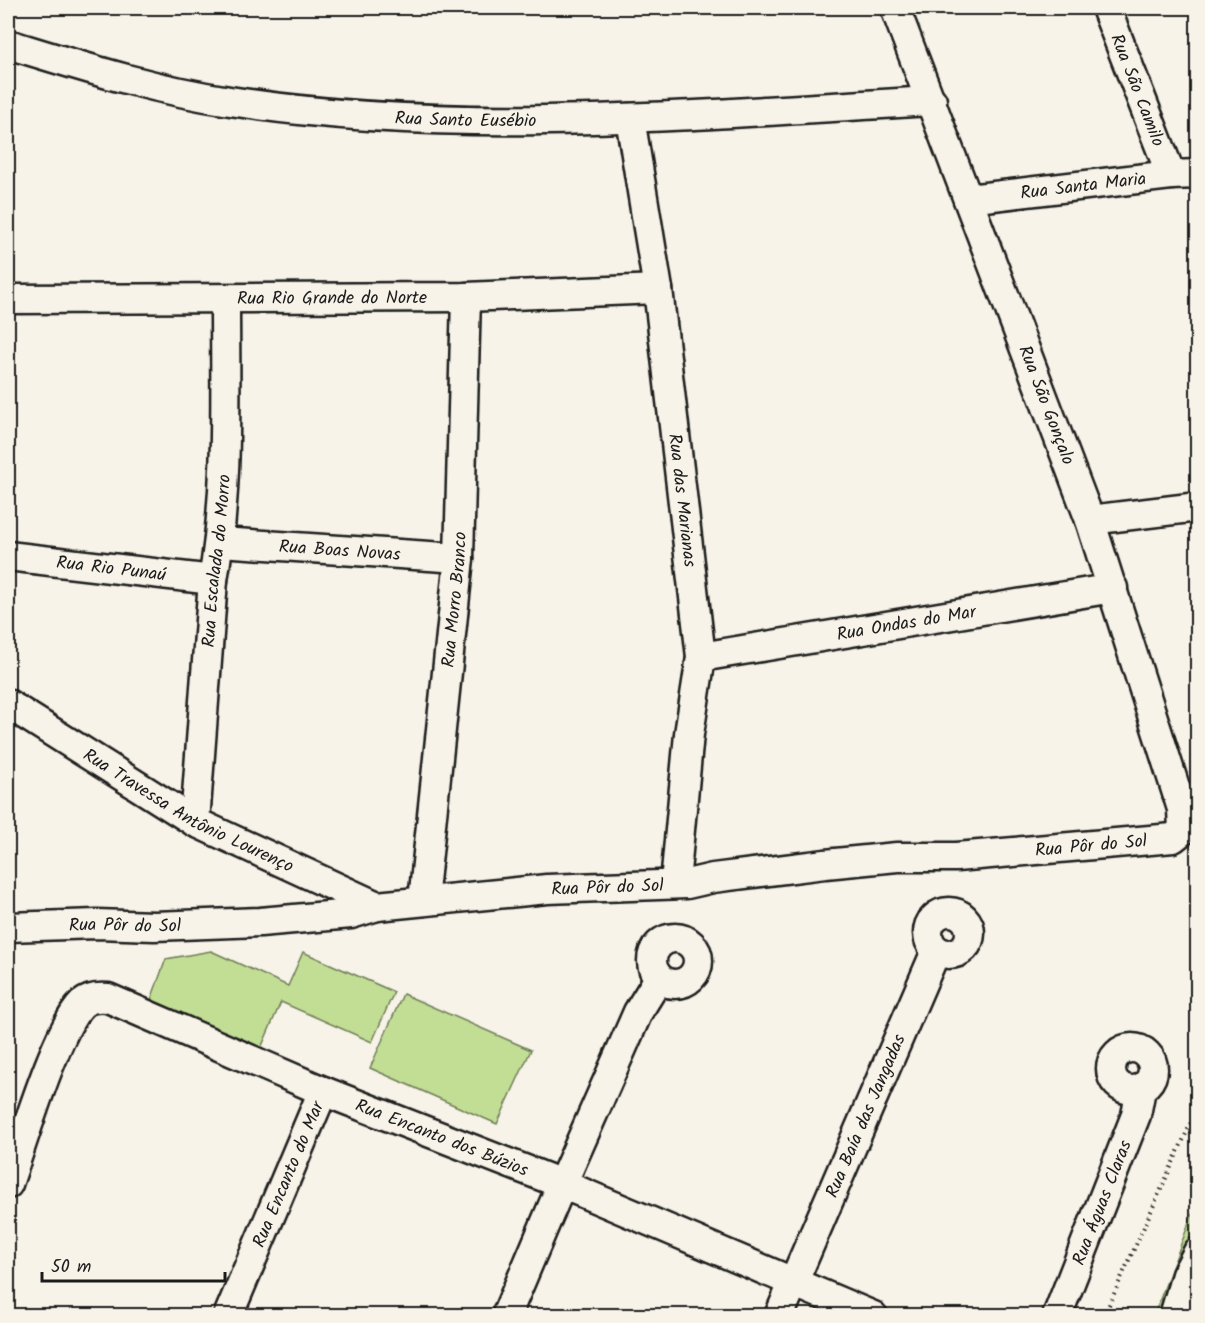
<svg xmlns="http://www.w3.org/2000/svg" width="1205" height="1323" viewBox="0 0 1205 1323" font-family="Kalam,sans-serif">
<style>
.forest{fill:url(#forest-firs);stroke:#6f7d58;stroke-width:1.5}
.pitch{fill:#c2de95;stroke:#6f7d58;stroke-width:1.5}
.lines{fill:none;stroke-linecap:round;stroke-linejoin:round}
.street-casing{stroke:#1c1c1c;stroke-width:33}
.path{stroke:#1c1c1c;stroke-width:4;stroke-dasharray:1.5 4.5;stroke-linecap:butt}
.street{stroke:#f7f3e8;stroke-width:28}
.labels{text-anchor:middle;stroke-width:4.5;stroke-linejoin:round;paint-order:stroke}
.street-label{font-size:18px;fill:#1c1c1c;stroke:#f7f3e8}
</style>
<defs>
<pattern id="forest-firs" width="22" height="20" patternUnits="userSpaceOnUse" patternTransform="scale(1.5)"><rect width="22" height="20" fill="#c2de95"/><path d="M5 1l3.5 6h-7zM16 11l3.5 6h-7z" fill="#a6be80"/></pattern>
</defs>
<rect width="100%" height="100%" fill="#f7f3e8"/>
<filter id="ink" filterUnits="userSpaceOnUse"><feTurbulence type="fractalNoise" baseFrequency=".0167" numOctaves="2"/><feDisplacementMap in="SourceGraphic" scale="12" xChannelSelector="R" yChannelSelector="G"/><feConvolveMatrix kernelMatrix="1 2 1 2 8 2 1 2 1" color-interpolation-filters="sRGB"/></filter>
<g filter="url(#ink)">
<path class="forest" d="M1197,1202V1315H1154Z"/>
<path class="pitch" d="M211,951L288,986L303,952L394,992L372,1042L281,1002L261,1048L149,1005L166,959Z
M403,994L531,1050L497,1124L370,1068Z"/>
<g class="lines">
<defs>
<g id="street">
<path id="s1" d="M1106,8L1171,175"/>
<path id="s2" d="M8,44C80,66 154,90 230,101C461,137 699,114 932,101"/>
<path id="s3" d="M630,118L658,289L701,657L689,734L675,883"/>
<path id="s4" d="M968,199L1171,175L1198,174"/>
<path id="s5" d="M8,299L466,297L658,289"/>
<path d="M1090,520L1198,507"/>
<path id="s6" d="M220,542L459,558"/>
<path id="s7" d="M8,556L213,580"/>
<path id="s8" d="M701,657L1113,588"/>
<path id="s9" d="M8,704L195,822L377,906"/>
<path id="s10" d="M195,822L213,580C229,488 225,392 225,299"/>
<path id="s11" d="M423,901L459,558L466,297"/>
<circle cx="949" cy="933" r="21"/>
<path id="s12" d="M8,927L97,924L154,926L260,922L351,914L377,906L547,889L687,884L713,878L825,864L897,857H956L1173,838L1183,830L1182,809L1090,520L895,8"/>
<circle cx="675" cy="961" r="23"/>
<path d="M659,978L638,1012L562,1184L873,1316"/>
<circle cx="1132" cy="1069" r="21"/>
<path id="s13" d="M8,1184C22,1145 56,1029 82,1004C90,997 99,997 108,998L323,1091L562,1184L506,1316"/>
<path id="s14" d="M228,1316L323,1091"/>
<path id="s15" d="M779,1316L936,951"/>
<path id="s16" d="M1057,1316L1136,1115L1141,1089"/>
<path d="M1174,1316L1186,1275L1198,1252"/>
</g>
</defs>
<use href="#street" class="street-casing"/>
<path class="path" d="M1104,1316L1198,1107"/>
<use href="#street" class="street"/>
</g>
</g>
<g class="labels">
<g class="street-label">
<text dy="6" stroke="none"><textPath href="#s1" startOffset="88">Rua São Camilo</textPath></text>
<text dy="6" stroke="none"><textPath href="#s2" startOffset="466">Rua Santo Eusébio</textPath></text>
<text dy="6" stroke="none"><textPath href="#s4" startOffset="116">Rua Santa Maria</textPath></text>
<text dy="6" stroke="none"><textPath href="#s5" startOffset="324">Rua Rio Grande do Norte</textPath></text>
<text transform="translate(1047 405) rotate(69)" y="6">Rua São Gonçalo</text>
<text dy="6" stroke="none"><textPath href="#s3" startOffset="386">Rua das Marianas</textPath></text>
<text dy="6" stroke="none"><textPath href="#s6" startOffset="120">Rua Boas Novas</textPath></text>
<text dy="6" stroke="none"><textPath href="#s10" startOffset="262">Rua Escalada do Morro</textPath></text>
<text dy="6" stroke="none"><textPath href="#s7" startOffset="104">Rua Rio Punaú</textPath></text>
<text dy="6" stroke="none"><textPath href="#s11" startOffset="303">Rua Morro Branco</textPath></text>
<text dy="6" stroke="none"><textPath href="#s8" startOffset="208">Rua Ondas do Mar</textPath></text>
<text dy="6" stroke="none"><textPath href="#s9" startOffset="210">Rua Travessa Antônio Lourenço</textPath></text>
<text dy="6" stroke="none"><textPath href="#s12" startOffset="1088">Rua Pôr do Sol</textPath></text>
<text dy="6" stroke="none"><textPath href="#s12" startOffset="602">Rua Pôr do Sol</textPath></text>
<text dy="6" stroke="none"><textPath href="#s12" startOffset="117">Rua Pôr do Sol</textPath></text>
<text dy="6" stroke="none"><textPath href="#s15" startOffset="218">Rua Baía das Jangadas</textPath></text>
<text dy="6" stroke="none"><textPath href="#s13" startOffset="585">Rua Encanto dos Búzios</textPath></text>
<text dy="6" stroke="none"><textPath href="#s14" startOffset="154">Rua Encanto do Mar</textPath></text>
<text dy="6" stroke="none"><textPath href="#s16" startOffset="122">Rua Águas Claras</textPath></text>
</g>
</g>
<rect width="1205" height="1323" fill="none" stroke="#f7f3e8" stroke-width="30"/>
<rect x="15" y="15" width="1175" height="1293" fill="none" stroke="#1c1c1c" stroke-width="2" filter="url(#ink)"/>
<path d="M42 1272v9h183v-9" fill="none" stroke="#1c1c1c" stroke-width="3"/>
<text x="51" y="1272" font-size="18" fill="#1c1c1c" stroke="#f7f3e8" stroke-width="4.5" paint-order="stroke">50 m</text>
</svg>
